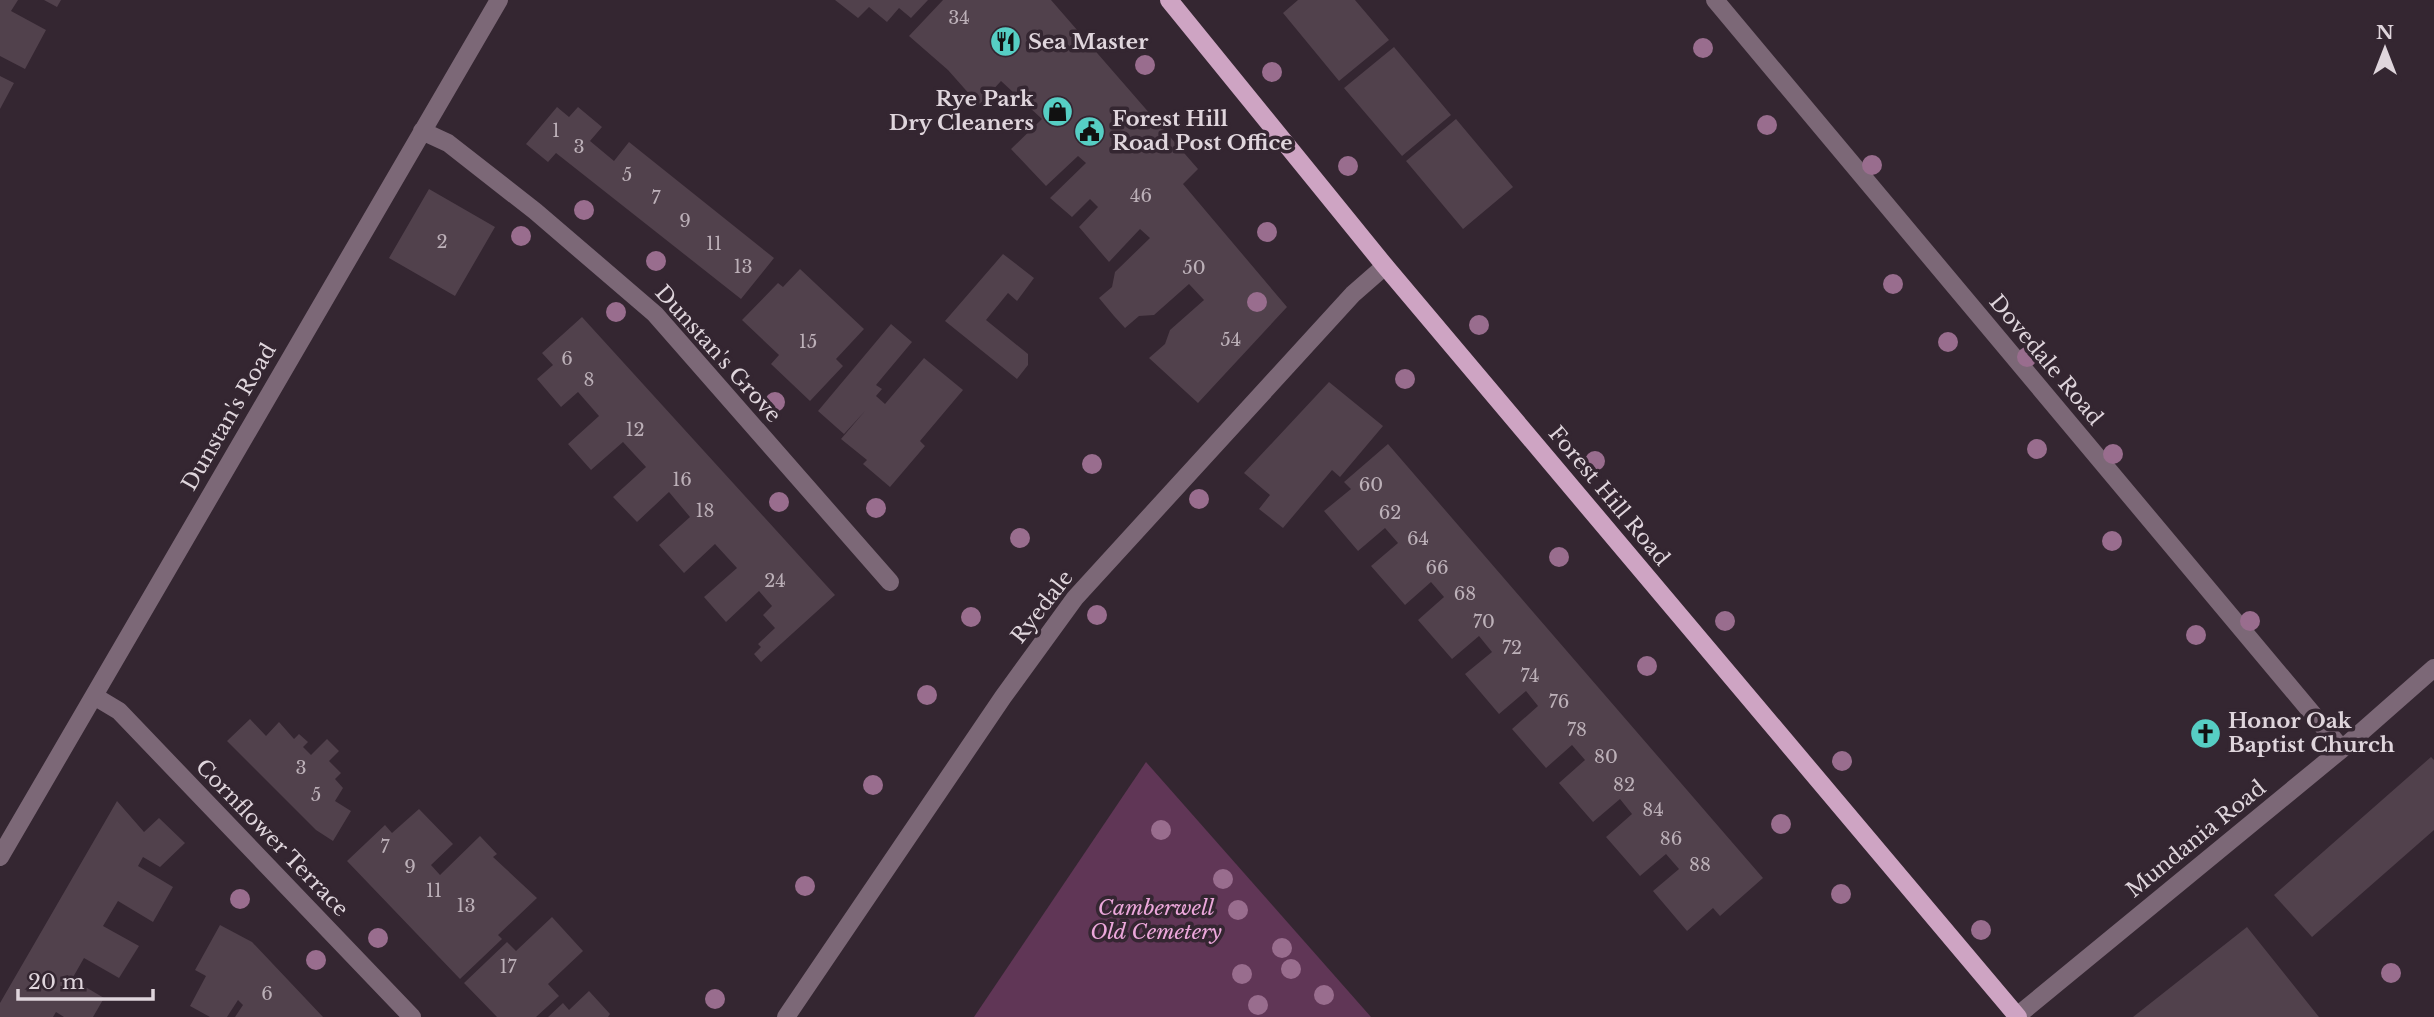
<svg xmlns="http://www.w3.org/2000/svg" width="2434" height="1017" viewBox="0 0 2434 1017" font-family="'Libre Baskerville',serif">
<style>
.green{fill:#603656}
.building{fill:#51414c}
.lines{fill:none;stroke-linecap:round;stroke-linejoin:round}
.minor{stroke:#7c6877;stroke-width:18}
.major{stroke:#cea4c3;stroke-width:18}
.tree{fill:#996d8e}
.labels{text-anchor:middle;stroke-width:7;stroke-linejoin:round;paint-order:stroke}
.number-label{font-size:18px;fill:#bcb0b8}
.poi-label{font-size:21px;font-weight:bold;fill:#dfd5dc;stroke:#342631;text-anchor:start}
.street-label{font-size:21px;fill:#dfd5dc;stroke:#342631}
.park-label{font-size:21px;font-style:italic;fill:#eca7db;stroke:#342631}
</style>
<rect width="100%" height="100%" fill="#342631"/>
<path class="green" d="M1146,762L1371,1017H974Z"/>
<path class="building" d="M0,0H18L11,11L46,30L25,69L0,56Z
M44,0H61L57,7Z
M835,0H928L911,18L899,8L887,22L869,7L858,18Z
M943,0H1051L1198,169L1183,184L1287,307L1198,403L1149,358L1165,344L1170,330L1204,300L1189,284L1154,315L1139,316L1125,328L1114,316L1099,298L1112,287L1115,272L1150,238L1140,229L1109,262L1079,227L1098,207L1090,199L1072,217L1050,198L1086,163L1078,156L1046,186L1011,149L1042,119L1001,81L979,105L948,70L909,36Z
M1298,0H1355L1389,40L1339,81L1283,13Z
M1394,47L1451,115L1402,156L1344,88Z
M0,76L14,83L0,109Z
M557,107L569,117L578,107L602,127L590,141L614,161L629,142L774,258L741,299L556,153L548,162L526,144Z
M1456,119L1513,187L1463,229L1406,161Z
M429,189L495,227L455,296L389,258Z
M1003,254L1034,278L1017,301L1008,293L986,320L1028,354V365L1017,379L945,321Z
M800,269L864,329L836,359L843,366L810,401L771,364L779,355L742,320L778,283L783,287Z
M582,317L835,595L761,662L754,654L761,647L758,644L775,628L763,615L772,606L759,591L726,622L704,597L737,568L715,544L684,573L659,545L690,517L669,492L637,522L613,497L646,467L623,442L591,470L568,444L599,416L578,392L561,407L537,379L553,365L542,353Z
M891,324L912,342L876,385L882,389L876,396L885,404L924,358L963,390L920,441L925,446L890,487L863,464L867,460L841,439L865,411L844,434L818,411Z
M1329,382L1383,426L1340,477L1332,470L1283,528L1259,509L1270,495L1244,473Z
M1388,444L1763,878L1720,916L1713,908L1687,931L1653,891L1679,869L1666,854L1640,876L1606,837L1632,814L1620,799L1593,822L1559,783L1585,760L1572,745L1546,768L1512,729L1538,706L1526,691L1499,714L1465,674L1492,652L1479,636L1452,659L1418,620L1444,597L1431,582L1405,605L1371,566L1398,543L1385,528L1358,551L1324,511L1351,489L1344,482Z
M250,719L266,736L279,722L294,739L299,734L308,742L303,747L311,755L327,739L339,751L329,761L341,773L335,779L343,788L335,801L351,811L333,841L316,830L227,741Z
M2431,757L2434,760V830L2312,937L2274,895Z
M117,801L144,832L159,818L185,843L160,867L143,857L138,866L173,887L153,922L118,901L103,926L139,946L119,978L84,958L72,979L104,998L93,1017H64L56,1012L53,1017H0V1003Z
M419,809L453,844L431,865L440,875L480,836L497,854L493,857L537,898L498,935L502,939L460,979L347,861L385,825L392,833Z
M552,917L583,951L548,984L559,996L536,1017H497L464,983L507,942L516,951Z
M220,925L252,942L323,1017H235L243,1005L238,1000L227,1017H210L190,1006L206,976L195,970Z
M2247,927L2319,1017H2133Z
M589,991L610,1014L608,1017H548L563,1003L569,1010Z"/>
<g class="lines">
<path class="minor" d="M1715,0L2342,749
M422,131L448,143L535,211L655,314L890,582
M94,696L119,711L412,1017
M0,857L499,0
M2017,1016L2342,749L2434,668
M786,1017L1003,697L1075,598L1353,294L1385,266"/>
<path class="major" d="M1169,0L1385,266L2018,1017"/>
</g>
<g class="tree">
<circle cx="1703" cy="48" r="10"/>
<circle cx="1145" cy="65" r="10"/>
<circle cx="1272" cy="72" r="10"/>
<circle cx="1767" cy="125" r="10"/>
<circle cx="1872" cy="165" r="10"/>
<circle cx="1348" cy="166" r="10"/>
<circle cx="584" cy="210" r="10"/>
<circle cx="1267" cy="232" r="10"/>
<circle cx="521" cy="236" r="10"/>
<circle cx="656" cy="261" r="10"/>
<circle cx="1893" cy="284" r="10"/>
<circle cx="1257" cy="302" r="10"/>
<circle cx="616" cy="312" r="10"/>
<circle cx="1479" cy="325" r="10"/>
<circle cx="1948" cy="342" r="10"/>
<circle cx="2027" cy="357" r="10"/>
<circle cx="1405" cy="379" r="10"/>
<circle cx="775" cy="402" r="10"/>
<circle cx="2037" cy="449" r="10"/>
<circle cx="2113" cy="454" r="10"/>
<circle cx="1595" cy="461" r="10"/>
<circle cx="1092" cy="464" r="10"/>
<circle cx="1199" cy="499" r="10"/>
<circle cx="779" cy="502" r="10"/>
<circle cx="876" cy="508" r="10"/>
<circle cx="1020" cy="538" r="10"/>
<circle cx="2112" cy="541" r="10"/>
<circle cx="1559" cy="557" r="10"/>
<circle cx="1097" cy="615" r="10"/>
<circle cx="971" cy="617" r="10"/>
<circle cx="1725" cy="621" r="10"/>
<circle cx="2250" cy="621" r="10"/>
<circle cx="2196" cy="635" r="10"/>
<circle cx="1647" cy="666" r="10"/>
<circle cx="927" cy="695" r="10"/>
<circle cx="1842" cy="761" r="10"/>
<circle cx="873" cy="785" r="10"/>
<circle cx="1781" cy="824" r="10"/>
<circle cx="1161" cy="830" r="10"/>
<circle cx="1223" cy="879" r="10"/>
<circle cx="805" cy="886" r="10"/>
<circle cx="1841" cy="894" r="10"/>
<circle cx="240" cy="899" r="10"/>
<circle cx="1238" cy="910" r="10"/>
<circle cx="1981" cy="930" r="10"/>
<circle cx="378" cy="938" r="10"/>
<circle cx="1282" cy="948" r="10"/>
<circle cx="316" cy="960" r="10"/>
<circle cx="1291" cy="969" r="10"/>
<circle cx="2391" cy="973" r="10"/>
<circle cx="1242" cy="974" r="10"/>
<circle cx="1324" cy="995" r="10"/>
<circle cx="715" cy="999" r="10"/>
<circle cx="1258" cy="1005" r="10"/>
</g>
<defs>
<symbol id="restaurant-disc" viewBox="-11 -11 22 22"><circle r="9.5" fill="#56cec4" stroke="#342631"/><path d="M-5-6h1v4h1v-4h1v4h1v-4h1v5L-1.5 .5V6h-2V.5L-5-1ZM5-6V6H3V1.5H1.5Q1.5-4 5-6Z" fill="#111"/></symbol>
<symbol id="shop-disc" viewBox="-11 -11 22 22"><circle r="9.5" fill="#56cec4" stroke="#342631"/><path d="M-5-2.5h2.3a2.7 3.5 0 0 1 5.4 0H5L5.5 6h-11ZM-1.5-2.5h3a1.5 2.3 0 0 0-3 0Z" fill="#111"/></symbol>
<symbol id="civic-disc" viewBox="-11 -11 22 22"><circle r="9.5" fill="#56cec4" stroke="#342631"/><path d="M-.6-6.5H3V-4.5H.6V-3L4-1V1h2V6H-6V1h2V-1L-.6-3ZM-1.2 2.5V6h2.4V2.5Z" fill="#111"/></symbol>
<symbol id="church-disc" viewBox="-11 -11 22 22"><circle r="9.5" fill="#56cec4" stroke="#342631"/><path d="M-1.2-6h2.4v3.5h3.3v2.4h-3.3V6h-2.4V-.1h-3.3v-2.4h3.3Z" fill="#111"/></symbol>
</defs>
<g fill-rule="evenodd">
<use href="#restaurant-disc" x="988" y="24" width="35" height="35"/>
<use href="#shop-disc" x="1040" y="94" width="35" height="35"/>
<use href="#civic-disc" x="1072" y="114" width="35" height="35"/>
<use href="#church-disc" x="2188" y="716" width="35" height="35"/>
</g>
<g class="labels">
<g class="number-label">
<text x="959" y="24">34</text>
<text x="556" y="137">1</text>
<text x="579" y="153">3</text>
<text x="627" y="181">5</text>
<text x="1141" y="202">46</text>
<text x="656" y="204">7</text>
<text x="685" y="227">9</text>
<text x="442" y="248">2</text>
<text x="714" y="250">11</text>
<text x="743" y="273">13</text>
<text x="1194" y="274">50</text>
<text x="1231" y="346">54</text>
<text x="808" y="348">15</text>
<text x="567" y="365">6</text>
<text x="589" y="386">8</text>
<text x="635" y="436">12</text>
<text x="682" y="486">16</text>
<text x="1371" y="491">60</text>
<text x="705" y="517">18</text>
<text x="1390" y="519">62</text>
<text x="1418" y="545">64</text>
<text x="1437" y="574">66</text>
<text x="775" y="587">24</text>
<text x="1465" y="600">68</text>
<text x="1484" y="628">70</text>
<text x="1512" y="654">72</text>
<text x="1530" y="682">74</text>
<text x="1559" y="708">76</text>
<text x="1577" y="736">78</text>
<text x="1606" y="763">80</text>
<text x="301" y="774">3</text>
<text x="1624" y="791">82</text>
<text x="316" y="801">5</text>
<text x="1653" y="816">84</text>
<text x="1671" y="845">86</text>
<text x="385" y="853">7</text>
<text x="1700" y="871">88</text>
<text x="410" y="873">9</text>
<text x="434" y="897">11</text>
<text x="466" y="912">13</text>
<text x="508" y="973">17</text>
<text x="267" y="1000">6</text>
</g>
<g class="poi-label">
<text x="1028" y="49">Sea Master</text>
<text x="1034" y="106" text-anchor="end">Rye Park<tspan x="1034" dy="24">Dry Cleaners</tspan></text>
<text x="1112" y="126">Forest Hill<tspan x="1112" dy="24">Road Post Office</tspan></text>
<text x="2228" y="728">Honor Oak<tspan x="2228" dy="24">Baptist Church</tspan></text>
</g>
<g class="street-label">
<text transform="translate(718 354) rotate(48)" y="7">Dunstan's Grove</text>
<text transform="translate(2046 360) rotate(50)" y="7">Dovedale Road</text>
<text transform="translate(229 417) rotate(-60)" y="7">Dunstan's Road</text>
<text transform="translate(1609 496) rotate(50)" y="7">Forest Hill Road</text>
<text transform="translate(1042 607) rotate(-52)" y="7">Ryedale</text>
<text transform="translate(272 838) rotate(46)" y="7">Cornflower Terrace</text>
<text transform="translate(2196 839) rotate(-39)" y="7">Mundania Road</text>
</g>
<g class="park-label">
<text x="1156" y="915">Camberwell<tspan x="1156" dy="24">Old Cemetery</tspan></text>
</g>
</g>
<g transform="translate(2385 49)" stroke="#342631" stroke-width="5" paint-order="stroke">
<path d="M0-5L12 26L0 18L-12 26Z" fill="#dfd5dc"/>
<text y="-10" font-size="19" font-weight="bold" text-anchor="middle" fill="#dfd5dc">N</text>
</g>
<path d="M18 989v10h135v-10" fill="none" stroke="#dfd5dc" stroke-width="3.5"/>
<text x="28" y="989" font-size="21" fill="#dfd5dc" stroke="#342631" stroke-width="5" paint-order="stroke">20 m</text>
</svg>
